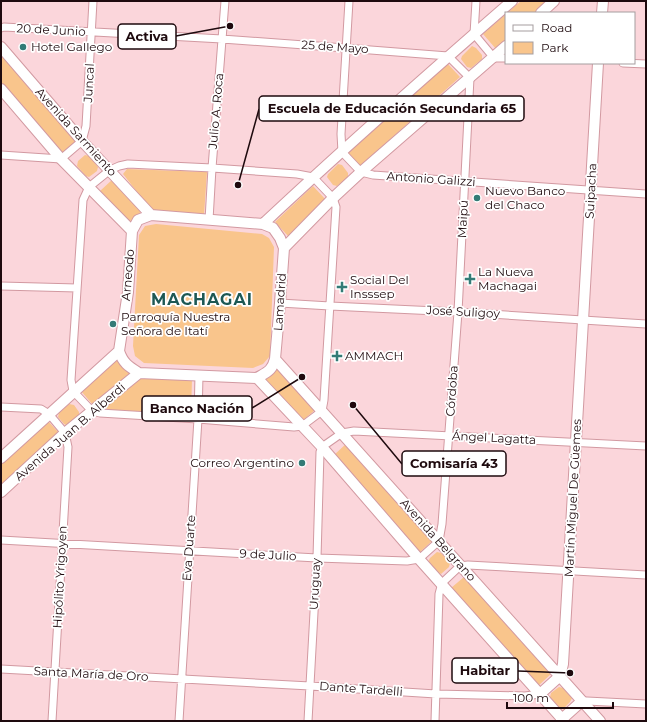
<svg xmlns="http://www.w3.org/2000/svg" width="647" height="722" viewBox="0 0 647 722" font-family="Montserrat,sans-serif">
<style>
.green{fill:#f9c58c}
.lines{fill:none;stroke-linecap:round;stroke-linejoin:round}
.street-casing{stroke:#d299a1;stroke-width:9}
.secondary-casing{stroke:#d299a1;stroke-width:12}
.street{stroke:#fff;stroke-width:7}
.secondary{stroke:#fff;stroke-width:10}
.poi-dot{fill:#337b76;stroke:#fff;stroke-width:1.5}
.labels{text-anchor:middle;stroke-width:3.5;stroke-linejoin:round;paint-order:stroke}
.street-label{font-size:12px;fill:#1e0a0e;stroke:#fff}
.poi-label{font-size:12px;fill:#1e0a0e;stroke:#fff;text-anchor:start}
.district-label{font-size:16px;font-weight:bold;letter-spacing:1px;fill:#1d5854;stroke:#fff}
.leader{fill:none;stroke:#1e0a0e;stroke-width:1.5}
.callout-dot{fill:#1e0a0e;stroke:#fff;stroke-width:1.5}
.callout{fill:#fff;stroke:#1e0a0e;stroke-width:1.5}
.callout-label{font-size:13px;text-anchor:middle;font-weight:bold;fill:#1e0a0e}
</style>
<rect width="100%" height="100%" fill="#fbd6db"/>
<path class="green" d="M521,1H547L535,13H507Z
M506,14V40L496,49L483,34Z
M472,46L476,48L482,55V59L471,68L467,67L461,59L462,56Z
M1,54L77,141L63,153L1,83Z
M447,63L460,77L359,167L347,153Z
M85,155L89,156L98,167L97,171L89,177L86,176L77,166L78,161Z
M338,164L342,165L348,173V177L337,186L333,185L327,177L328,174Z
M127,169L207,172L204,215L152,211L123,174Z
M113,179L142,211L129,222L100,191Z
M313,186L326,200L288,236L275,222Z
M156,224L262,234L269,238L274,247L270,356L263,364L253,368L144,363L135,356L133,346L139,235L145,226Z
M118,359L131,373L93,405L81,391Z
M277,367L315,410L302,421L264,379Z
M140,377L192,379L191,413L108,411L105,405Z
M69,404L74,405L79,412V417L68,426L64,424L58,417L59,413Z
M48,421L59,433L1,486V464Z
M347,443L433,540L420,552L334,455Z
M437,552L441,553L450,563L449,567L441,574L438,572L428,562L430,558Z
M464,577L551,674L538,686L451,588Z
M559,687L563,688L572,698L570,702L563,709L560,708L550,697L551,693Z"/>
<g class="lines">
<defs>
<path id="street" d="M349,1L341,134L342,152L361,172L373,175L646,194
M476,1L474,34L494,58H506
M1,28L4,27L222,39L345,48L448,56L470,78L458,312L442,524L439,541L419,559L407,561L317,558L1,540
M623,63L646,64
M1,155L61,159L82,141L86,126L93,1
M128,164L212,168L297,174L313,177L333,198L336,207L324,400L322,411L302,426L294,427L198,419L100,413L92,411L73,391L71,380L83,200L89,187L110,170L119,166Z
M209,220L212,168L225,1
M1,286L77,288
M280,303L330,306L458,312L646,324
M1,407L41,409L49,414L65,433L68,447L52,721
M1,669L310,686L436,694L525,696L540,694
M582,701H587L646,704
M179,721L198,419L199,375
M308,721L317,558L320,452L322,447L342,433L354,431L646,446
M435,721L439,594L442,583L460,566L468,565L646,575"/>
<path id="secondary" d="M541,13L554,1
M602,13L603,1
M1,47L82,141L151,215
M1,89L61,159L132,231
M151,215L263,224L273,228L280,238L284,248L280,303L275,359C272,371 267,372 257,378L139,373C128,366 123,363 119,351L128,292L132,231L138,220Z
M263,224C344,148 428,74 512,1
M284,248L333,198L361,172L506,46
M275,359L600,721
M257,378L322,447L419,559L564,721
M1,458L119,351
M1,492L65,433L139,373
M540,694L560,676L563,664L598,63
M561,721L562,719L582,701"/>
</defs>
<use href="#street" class="street-casing"/>
<use href="#secondary" class="secondary-casing"/>
<use href="#street" class="street"/>
<use href="#secondary" class="secondary"/>
</g>
<g class="poi-dot">
<circle cx="23" cy="47" r="4"/>
<circle cx="477" cy="198" r="4"/>
<path d="M468 273h4v4h4v4h-4v4h-4v-4h-4v-4h4z"/>
<path d="M340 281h4v4h4v4h-4v4h-4v-4h-4v-4h4z"/>
<circle cx="113" cy="324" r="4"/>
<path d="M335 350h4v4h4v4h-4v4h-4v-4h-4v-4h4z"/>
<circle cx="302" cy="463" r="4"/>
</g>
<g class="labels">
<g class="street-label">
<text transform="translate(51 30) rotate(3)" y="4">20 de Junio</text>
<text transform="translate(335 47) rotate(4)" y="4">25 de Mayo</text>
<text transform="translate(89 83) rotate(-87)" y="4">Juncal</text>
<text transform="translate(216 111) rotate(-85)" y="4">Julio A. Roca</text>
<text transform="translate(76 132) rotate(48)" y="4">Avenida Sarmiento</text>
<text transform="translate(431 179) rotate(4)" y="4">Antonio Galizzi</text>
<text transform="translate(591 191) rotate(-87)" y="4">Suipacha</text>
<text transform="translate(463 219) rotate(-87)" y="4">Maipú</text>
<text transform="translate(128 275) rotate(-85)" y="4">Arneodo</text>
<text transform="translate(280 302) rotate(-86)" y="4">Lamadrid</text>
<text transform="translate(463 312) rotate(3)" y="4">José Suligoy</text>
<text transform="translate(452 391) rotate(-86)" y="4">Córdoba</text>
<text transform="translate(70 432) rotate(-41)" y="4">Avenida Juan B. Alberdi</text>
<text transform="translate(494 438) rotate(3)" y="4">Ángel Lagatta</text>
<text transform="translate(573 498) rotate(-87)" y="4">Martín Miguel De Güemes</text>
<text transform="translate(438 540) rotate(48)" y="4">Avenida Belgrano</text>
<text transform="translate(189 548) rotate(-86)" y="4">Eva Duarte</text>
<text transform="translate(268 555) rotate(3)" y="4">9 de Julio</text>
<text transform="translate(60 577) rotate(-87)" y="4">Hipólito Yrigoyen</text>
<text transform="translate(315 584) rotate(-87)" y="4">Uruguay</text>
<text transform="translate(91 674) rotate(3)" y="4">Santa María de Oro</text>
<text transform="translate(361 689) rotate(4)" y="4">Dante Tardelli</text>
</g>
<g class="poi-label">
<text x="31" y="51">Hotel Gallego</text>
<text x="485" y="195">Nuevo Banco<tspan x="485" dy="14">del Chaco</tspan></text>
<text x="478" y="276">La Nueva<tspan x="478" dy="14">Machagai</tspan></text>
<text x="350" y="284">Social Del<tspan x="350" dy="14">Insssep</tspan></text>
<text x="121" y="321">Parroquía Nuestra<tspan x="121" dy="14">Señora de Itatí</tspan></text>
<text x="345" y="360">AMMACH</text>
<text x="294" y="467" text-anchor="end">Correo Argentino</text>
</g>
<g class="district-label">
<text x="202" y="305">MACHAGAI</text>
</g>
</g>
<path class="leader" d="M230 26L176 36M238 185L259 109M302 377L252 408M353 405L402 464M570 673L518 671"/>
<g class="callout-dot">
<circle cx="230" cy="26" r="4"/>
<circle cx="238" cy="185" r="4"/>
<circle cx="302" cy="377" r="4"/>
<circle cx="353" cy="405" r="4"/>
<circle cx="570" cy="673" r="4"/>
</g>
<g class="callout">
<rect x="118" y="24" width="58" height="25" rx="4"/>
<rect x="259" y="96" width="265" height="25" rx="4"/>
<rect x="142" y="396" width="110" height="25" rx="4"/>
<rect x="402" y="451" width="104" height="25" rx="4"/>
<rect x="452" y="658" width="66" height="25" rx="4"/>
</g>
<g class="callout-label">
<text x="147" y="41">Activa</text>
<text x="392" y="113">Escuela de Educación Secundaria 65</text>
<text x="197" y="413">Banco Nación</text>
<text x="454" y="468">Comisaría 43</text>
<text x="485" y="675">Habitar</text>
</g>
<rect width="647" height="722" fill="none" stroke="#1e0a0e" stroke-width="4"/>
<rect x="505" y="12" width="130" height="52" fill="#ffffff" stroke="#a59d9f"/>
<rect x="513" y="25" width="20" height="6" fill="#ffffff" stroke="#a59d9f"/>
<text x="541" y="32" font-size="12" fill="#1e0a0e">Road</text>
<rect x="513" y="42" width="20" height="12" fill="#f9c58c" stroke="#a59d9f"/>
<text x="541" y="52" font-size="12" fill="#1e0a0e">Park</text>
<path d="M507 702v6h106v-6" fill="none" stroke="#1e0a0e" stroke-width="2"/>
<text x="513" y="702" font-size="12" fill="#1e0a0e" stroke="#ffffff" stroke-width="3" paint-order="stroke">100 m</text>
</svg>
